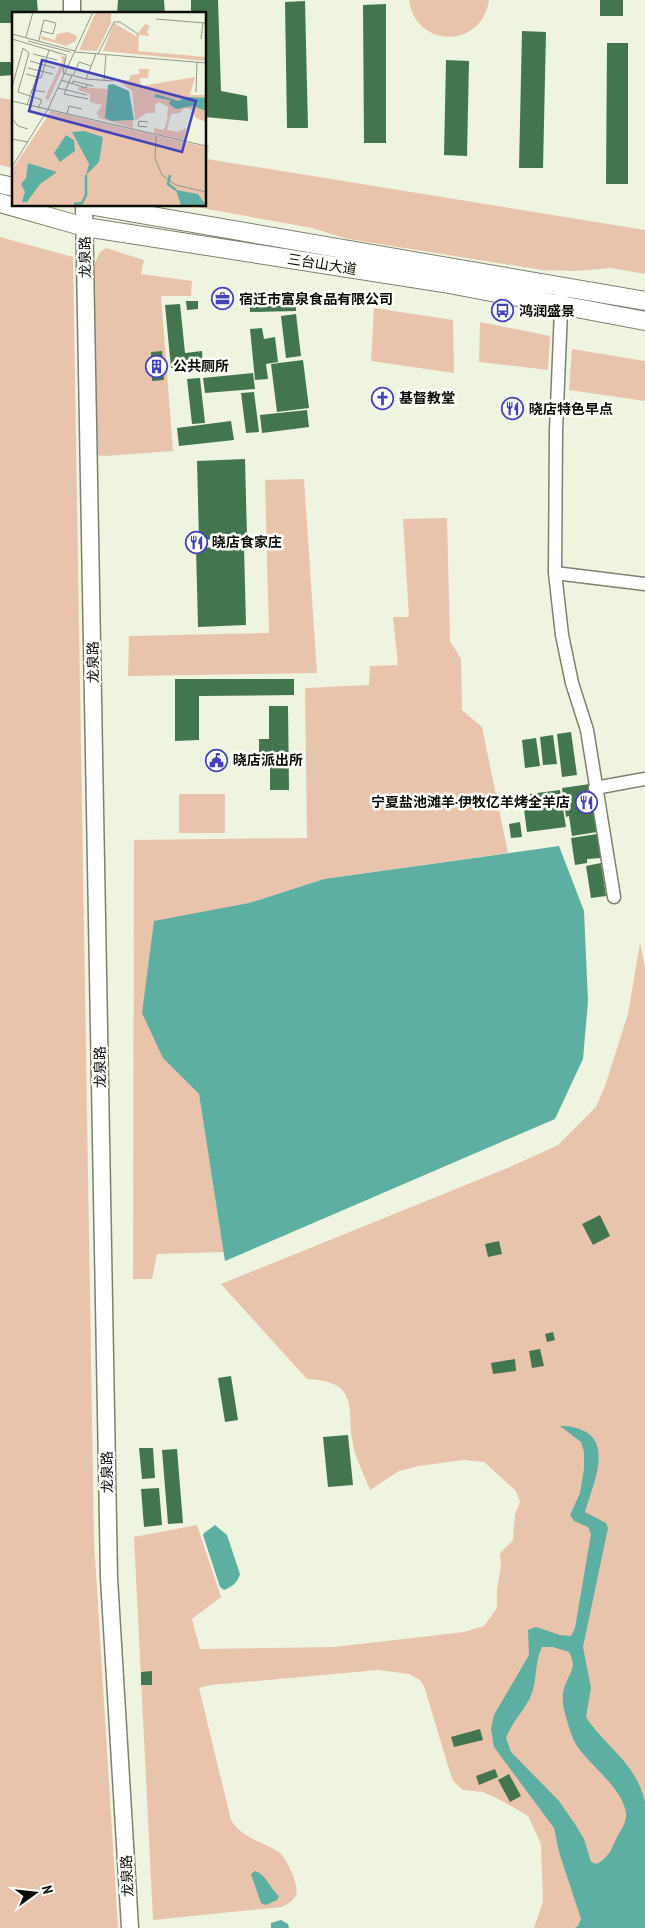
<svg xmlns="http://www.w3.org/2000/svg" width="645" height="1928" viewBox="0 0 645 1928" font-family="'PT Sans Narrow','Noto Sans SC',sans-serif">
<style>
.green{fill:#e9c4ad}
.water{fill:#5dafa1;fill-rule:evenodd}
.building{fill:#43764e}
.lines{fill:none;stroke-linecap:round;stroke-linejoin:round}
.minor-casing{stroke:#7d816f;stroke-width:15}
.tertiary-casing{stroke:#7d816f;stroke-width:19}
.secondary-casing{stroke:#7d816f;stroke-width:20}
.minor{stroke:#fff;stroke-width:12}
.tertiary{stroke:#fff;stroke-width:16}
.secondary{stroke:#fff;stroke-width:18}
.labels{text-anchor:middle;stroke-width:5;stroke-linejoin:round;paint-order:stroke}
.street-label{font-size:14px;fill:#0b0c06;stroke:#fefffb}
.poi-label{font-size:14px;font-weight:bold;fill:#0b0c06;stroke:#fefffb;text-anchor:start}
.inset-river{fill:none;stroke:#5dafa1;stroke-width:2.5}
.inset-road{fill:none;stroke:#949789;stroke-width:1}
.view{fill:#4443b8;fill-opacity:0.15;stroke:#4443b8;stroke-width:2.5}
.inset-edge{fill:none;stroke:#0b0c06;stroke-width:2.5}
</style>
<rect width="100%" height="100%" fill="#eff4e0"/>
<path class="green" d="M409,0H489C482,49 416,49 409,0Z
M0,98L14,100V168L0,165Z
M205,145H209L207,159L645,230V274L611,268L576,271L542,270L348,239L312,228L191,206L190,205H205Z
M0,237L73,257L94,1541L118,1928H0Z
M106,248L144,260L141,274L192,281L191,296H161L173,451L105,456L96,455L91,272L100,252Z
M374,308L453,320L454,373L371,361Z
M480,322L550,336L548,370L479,362Z
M572,349L645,361V401L569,390Z
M304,479L317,673L128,676L129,636L269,633L265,480Z
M447,518L450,641L461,659L462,710L482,727L508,853L324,879L249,903L164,1058L199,1094L224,1252L157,1254L152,1279H133L134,840L307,838L305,688L369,685L370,666L398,665L393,617H409L403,519Z
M179,794H225V833H179Z
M640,943L645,967V1928H534L543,1902L541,1844L528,1816L504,1802L483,1792L463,1790L454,1782L451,1776L424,1686L420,1680L409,1674L378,1670L211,1685L199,1688L231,1820C243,1839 262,1841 279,1852C286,1857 300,1886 296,1895C294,1901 287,1904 282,1907L153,1920L134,1537L197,1525L221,1597L192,1619L200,1649L334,1647L464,1632L484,1626L497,1608V1589L501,1566L500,1553L513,1540L515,1514L520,1502L516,1491L484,1462L464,1460L418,1466L399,1471L370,1490C364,1474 354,1456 352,1439C350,1430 351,1421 350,1412C348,1383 330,1381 307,1379L221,1284L510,1167L558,1145L596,1107L605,1086L628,1014Z"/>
<path class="water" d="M559,846L584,911L588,1001L583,1059L555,1119L225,1261L199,1094L163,1058L142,1013L154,921L249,903L324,879Z
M560,1426C571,1426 576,1427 586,1432C612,1447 591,1489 585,1512L606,1523L608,1528L583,1647L591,1688L586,1717C607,1749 635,1761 645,1802V1928H575L578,1926L581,1919L559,1852L554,1828L494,1747L491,1729L494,1715L529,1655L528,1630L536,1627L560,1635L571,1636L575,1628L591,1534L588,1527L574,1521L570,1515L580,1493L584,1469V1452L581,1442ZM542,1647H553L569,1652C577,1667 571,1670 566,1683C562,1691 562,1701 564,1710C567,1720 571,1737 577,1746C589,1764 623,1789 626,1813C627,1822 621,1830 617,1837C611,1850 609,1857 597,1864L591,1862L584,1839L575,1824L559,1801L511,1752L506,1738C512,1721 528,1707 533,1690C537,1675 535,1661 542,1647Z
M215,1525L227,1535L240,1574C238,1582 232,1587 224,1590L220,1587L203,1535L204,1533Z
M255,1871C266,1874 270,1889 279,1896L277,1900L266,1905L261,1903L251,1874Z
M281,1920L288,1924L289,1928H271V1923Z"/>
<path class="building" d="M0,0H37L38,14H14V23H0Z
M118,0H164L165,14H117Z
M191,0H218L221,91L247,96L248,121L205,117V14H191Z
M600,0H623V16H600Z
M305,1L308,128H287L285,2Z
M386,4V143H364L363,5Z
M522,31L546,32L543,168H519Z
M607,43H628V184H606Z
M446,60L469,61L467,156L444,155Z
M0,62H14V75L0,76Z
M296,297V311L250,312L249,298Z
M186,301H198V309L187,310Z
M180,304L185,353L202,351L203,365L171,368L165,305Z
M296,314L301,356L286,358L281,316Z
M262,328L264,339L275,337L278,362L266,364L268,379L255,380L250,329Z
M162,351L164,380L152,381L151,352Z
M303,360L309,408L277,412L271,364Z
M253,373L255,389L205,393L203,378Z
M200,378L205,423L192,424L187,379Z
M254,392L259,432L246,433L241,393Z
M307,410L309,427L262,433L260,415Z
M231,421L234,440L179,446L177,428Z
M245,459L247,538L199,540L197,461Z
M244,546L246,625L198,627L196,548Z
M175,679H294V695L199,696V740L175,741Z
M269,706H288L289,790H270V757H259V739H269Z
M571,732L577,775L562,777L557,734Z
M553,735L557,764L543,765L540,737Z
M536,738L540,766L525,768L522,740Z
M590,784L597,832L572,836L569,816L566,817L562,788Z
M560,790L566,827L527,832L522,795Z
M520,822L522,837L511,838L509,824Z
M597,834L601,858L587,859V863L575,865L571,838Z
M601,863L606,896L591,898L586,866Z
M600,1215L610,1236L593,1245L582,1224Z
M499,1241L502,1254L488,1257L485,1244Z
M553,1332L555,1340L547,1342L545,1334Z
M540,1349L544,1366L532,1368L529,1351Z
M515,1359L516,1371L493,1374L491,1363Z
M231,1376L238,1420L225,1422L218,1378Z
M348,1435L353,1485L328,1487L323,1437Z
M139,1448H153L155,1478L142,1479Z
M177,1449L183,1523L168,1524L162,1450Z
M159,1488L162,1525L144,1527L141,1489Z
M152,1671V1685H141V1672Z
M480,1729L483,1740L454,1747L451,1737Z
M495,1769L498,1777L479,1785L476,1776Z
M509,1774L521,1796L510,1802L498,1780Z"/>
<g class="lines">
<defs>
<path id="minor" d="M562,286L556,431L555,573L562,635L572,683L587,730L614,897
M555,573L645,584
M595,788L645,779"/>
<path id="tertiary" d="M72,0V14
M84,205L109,1578L130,1928"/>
<path id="secondary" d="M0,184L14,187
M0,203L85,227L444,283L645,321
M88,205L645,301"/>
</defs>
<use href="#minor" class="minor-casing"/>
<use href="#tertiary" class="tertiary-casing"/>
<use href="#secondary" class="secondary-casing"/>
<use href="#minor" class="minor"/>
<use href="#tertiary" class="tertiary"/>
<use href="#secondary" class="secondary"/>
</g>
<defs>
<symbol id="office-ring" viewBox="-11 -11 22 22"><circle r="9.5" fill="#fefffb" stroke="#4443b8" stroke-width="1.5"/><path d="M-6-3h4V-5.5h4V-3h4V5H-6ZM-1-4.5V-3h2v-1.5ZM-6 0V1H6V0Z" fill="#4443b8"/></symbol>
<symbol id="bus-ring" viewBox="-11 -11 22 22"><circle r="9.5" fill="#fefffb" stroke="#4443b8" stroke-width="1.5"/><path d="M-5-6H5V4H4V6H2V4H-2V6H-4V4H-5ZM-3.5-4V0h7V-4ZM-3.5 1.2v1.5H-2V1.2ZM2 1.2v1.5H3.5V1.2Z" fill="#4443b8"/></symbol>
<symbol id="building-ring" viewBox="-11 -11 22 22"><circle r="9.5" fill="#fefffb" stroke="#4443b8" stroke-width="1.5"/><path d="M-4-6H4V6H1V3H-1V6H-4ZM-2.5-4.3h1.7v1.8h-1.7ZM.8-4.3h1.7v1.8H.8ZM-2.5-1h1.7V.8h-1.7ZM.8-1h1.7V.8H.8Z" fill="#4443b8"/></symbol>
<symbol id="church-ring" viewBox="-11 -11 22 22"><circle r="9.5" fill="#fefffb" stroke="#4443b8" stroke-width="1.5"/><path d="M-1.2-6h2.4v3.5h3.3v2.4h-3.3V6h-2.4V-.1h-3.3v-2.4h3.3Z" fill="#4443b8"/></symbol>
<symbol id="restaurant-ring" viewBox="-11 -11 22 22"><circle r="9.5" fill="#fefffb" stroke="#4443b8" stroke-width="1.5"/><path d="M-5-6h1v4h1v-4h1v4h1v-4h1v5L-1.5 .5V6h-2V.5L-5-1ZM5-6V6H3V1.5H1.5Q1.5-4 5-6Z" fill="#4443b8"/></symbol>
<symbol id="civic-ring" viewBox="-11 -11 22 22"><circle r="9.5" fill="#fefffb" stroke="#4443b8" stroke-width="1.5"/><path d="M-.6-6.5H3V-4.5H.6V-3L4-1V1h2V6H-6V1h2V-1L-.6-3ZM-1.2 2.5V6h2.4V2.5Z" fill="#4443b8"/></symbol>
</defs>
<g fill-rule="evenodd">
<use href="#office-ring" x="210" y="286" width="25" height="25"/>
<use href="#bus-ring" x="490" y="298" width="25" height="25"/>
<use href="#building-ring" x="144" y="354" width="25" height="25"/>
<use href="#church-ring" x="370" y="386" width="25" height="25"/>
<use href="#restaurant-ring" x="500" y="396" width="25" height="25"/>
<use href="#restaurant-ring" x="184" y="530" width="25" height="25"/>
<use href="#civic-ring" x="204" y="748" width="25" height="25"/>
<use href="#restaurant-ring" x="574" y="790" width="25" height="25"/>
</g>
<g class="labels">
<g class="street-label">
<text transform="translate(85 257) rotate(-91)" y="5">龙泉路</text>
<text transform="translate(322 264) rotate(9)" y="5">三台山大道</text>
<text transform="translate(93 662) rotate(-91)" y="5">龙泉路</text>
<text transform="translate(100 1067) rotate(-91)" y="5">龙泉路</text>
<text transform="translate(107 1472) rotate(-91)" y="5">龙泉路</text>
<text transform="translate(127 1876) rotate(-93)" y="5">龙泉路</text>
</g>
<g class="poi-label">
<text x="239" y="304">宿迁市富泉食品有限公司</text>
<text x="519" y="316">鸿润盛景</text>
<text x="173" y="371">公共厕所</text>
<text x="399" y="403">基督教堂</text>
<text x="529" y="414">晓店特色早点</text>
<text x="212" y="547">晓店食家庄</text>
<text x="233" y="765">晓店派出所</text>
<text x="570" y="807" text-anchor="end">宁夏盐池滩羊·伊牧亿羊烤全羊店</text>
</g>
</g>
<g transform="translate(12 12)">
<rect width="194" height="194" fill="#eff4e0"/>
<path d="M84,0L99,1V11L85,39L67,38ZM102,11L124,24L133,12L138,14L135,20L138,24L127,23L126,39L194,45V49L91,39ZM56,20L65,24L64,29L54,34L29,27L30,24L43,28L45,22ZM37,38L55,46L36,89L33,86L50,50L49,44ZM127,57H137L136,66H128L129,74L183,65L178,83H194V110L184,106L179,97L172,96L168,101L159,102L155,118L166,120L174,116L172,128L142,121V116L152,118L155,108L156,95L147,90L143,93V101H135L123,109L120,79L105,68H117L119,63L127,62ZM67,75L95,77L94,99L104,109L121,108V116L86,106L87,103L84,102L90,93L78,90V82L66,78ZM39,99L194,135V193H0V158Z" fill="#e9c4ad"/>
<path d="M101,72L117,79L122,108L100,109L93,106L96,73ZM144,82L166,89L176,85L194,86V99L181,94L164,97L157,92L158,88L142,85ZM72,119L91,125L87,150L74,163L77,152L60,120ZM54,123L62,128L63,139L48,150L42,141ZM16,151L45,160L28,172L15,190H10L13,180L9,172L14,166ZM164,178L186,182L194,193H169Z" fill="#5dafa1"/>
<path class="inset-river" d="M158,163L156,172L164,178M62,192L70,191L74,183V163"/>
<path class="inset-road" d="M106,0H139M144,7L193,11M0,22L63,39M14,25L21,0M0,27L54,43L51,61L74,67L101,69M189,27L191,11M16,29L58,40M26,29L27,28L28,24L29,19L32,8L44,11L41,22L29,19M11,36L17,41L6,80L30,88L26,96M63,40L194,51M21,42L45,48M86,42L102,10H108L126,22M18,49L43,56M16,56L41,62M14,62L29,66L37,38M60,63L52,82L76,87M61,64L67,50L79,54M74,67L84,42M49,68L74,76L75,72M92,69L94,43M60,72L61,69L81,74M0,75L11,36M46,76L75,83M184,80L185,50M19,81L20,78L33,80M0,89L194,134M15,93L24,67M55,102L57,94L70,97M0,106L6,114L16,117M135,115L126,114L127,109L136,110M144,124L143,146L150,163L164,173L194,180M0,127L16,130M0,155L36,97L81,0"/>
<path class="view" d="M30,48L184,89L170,140L17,99Z"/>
<rect width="194" height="194" class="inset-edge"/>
</g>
<g transform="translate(35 1893) rotate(75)" stroke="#fefffb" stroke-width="4" paint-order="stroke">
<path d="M0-4L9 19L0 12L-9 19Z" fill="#0b0c06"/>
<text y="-8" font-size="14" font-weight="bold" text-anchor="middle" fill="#0b0c06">N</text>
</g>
</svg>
